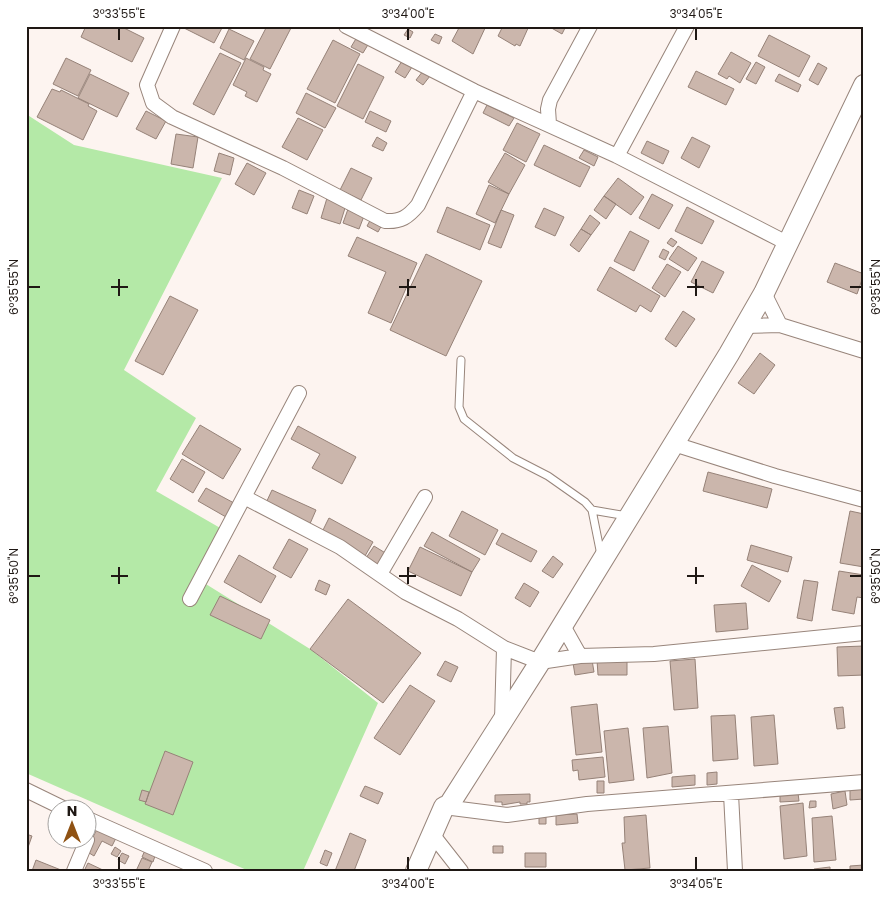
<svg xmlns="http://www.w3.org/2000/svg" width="890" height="897" viewBox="0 0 890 897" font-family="Poppins,sans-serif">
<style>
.green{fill:#b4e9a7}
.building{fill:#cbb6ac;stroke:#968278}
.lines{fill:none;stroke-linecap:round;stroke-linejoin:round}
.lane-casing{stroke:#98857b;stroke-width:9}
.street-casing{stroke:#98857b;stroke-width:16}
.secondary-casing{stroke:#98857b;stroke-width:22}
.lane{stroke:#fff;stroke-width:7}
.street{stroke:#fff;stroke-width:14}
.secondary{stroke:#fff;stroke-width:20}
.ticks{fill:none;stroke:#1f1814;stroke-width:2}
.neatline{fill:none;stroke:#1f1814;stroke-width:2}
.ticks-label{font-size:12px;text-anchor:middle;fill:#1f1814}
</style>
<rect width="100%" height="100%" fill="#fdf4f0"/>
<path class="green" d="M26,114L74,145L222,178L124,370L196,418L156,491L222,529L201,581L310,649L378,703L303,871H249L26,773Z"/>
<path class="building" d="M86,26H120L144,38L132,62L81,37Z
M185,26H223L214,43L184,28Z
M267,26H292L270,69L250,59Z
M460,26H486L473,54L452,41Z
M503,26L506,27L529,26L520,46L516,44L515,46L498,36Z
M548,26H566L562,34Z
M229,29L254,41L244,60L220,48Z
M408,29L413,32L410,38L404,35Z
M435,34L442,37L439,44L431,40Z
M769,35L810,56L799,77L758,56Z
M357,37L369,43L363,53L351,47Z
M333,40L360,54L335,103L307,89Z
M731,52L751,63L740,83L729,76L727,79L718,74Z
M220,53L241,63L214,115L193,104Z
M66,58L91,70L78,96L53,84Z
M246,58L264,67L263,70L271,74L257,102L245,96L247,92L233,85Z
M402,61L412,67L405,78L395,72Z
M756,62L765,67L756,84L746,79Z
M818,63L827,68L818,85L809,80Z
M358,64L384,77L363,119L337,106Z
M423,71L430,76L423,85L416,80Z
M696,71L734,89L726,105L688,87Z
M90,74L129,93L117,117L78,98Z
M779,74L801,85L798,92L775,81Z
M52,89L60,92L61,90L89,104L88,106L97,111L83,140L37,117Z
M306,93L336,108L325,128L296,113Z
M487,105L514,118L509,126L483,113Z
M146,111L166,121L156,139L136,129Z
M370,111L391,121L386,132L365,122Z
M298,118L323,130L307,160L282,147Z
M517,123L540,134L526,162L503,150Z
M176,134L198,137L193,168L171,164Z
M377,137L387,143L383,151L372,146Z
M692,137L710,146L699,168L681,158Z
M647,141L669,151L663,164L641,153Z
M544,145L590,167L580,187L534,165Z
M584,150L598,157L594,166L579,158Z
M219,153L234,158L230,175L214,171Z
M505,153L525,165L509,194L488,182Z
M247,163L266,173L254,195L235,184Z
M351,168L372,178L361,200L340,190Z
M618,178L644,197L631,215L604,196Z
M489,185L509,194L495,223L476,214Z
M299,190L314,196L307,214L292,208Z
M652,194L673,205L659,229L639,218Z
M604,196L616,204L606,219L594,210Z
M327,198L346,205L340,224L321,218Z
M447,207L490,225L480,250L437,232Z
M687,207L714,221L702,244L675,231Z
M544,208L564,217L555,236L535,227Z
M348,209L364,216L359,229L343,223Z
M501,210L514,215L501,248L488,243Z
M590,215L600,223L591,235L581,229Z
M372,217L383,223L378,232L367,226Z
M581,229L591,235L579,252L570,245Z
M630,231L649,241L634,271L614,261Z
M357,237L417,263L391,323L368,313L386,272L348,256Z
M671,238L677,242L673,247L667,243Z
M678,246L697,258L688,271L669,259Z
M663,249L669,252L665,260L659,257Z
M426,254L482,281L446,356L390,330Z
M702,261L724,272L713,293L691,282Z
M835,263L864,274L857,294L827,282Z
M667,264L681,272L665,297L652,288Z
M610,267L660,296L651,312L640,305L636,312L597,290Z
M170,296L198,310L163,375L135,361Z
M683,311L695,319L676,347L665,339Z
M760,353L775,365L754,394L738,383Z
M200,425L241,449L223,479L182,454Z
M298,426L356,457L342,484L312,468L320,454L291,439Z
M182,459L205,472L193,493L170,479Z
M708,472L772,489L767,508L703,491Z
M206,488L234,503L226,517L198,501Z
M272,490L316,510L309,526L265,505Z
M462,511L498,530L485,555L449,536Z
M850,511L864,514V567L840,563Z
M329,518L373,542L365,556L322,532Z
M432,532L480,559L472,572L424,546Z
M502,533L537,551L531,562L496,544Z
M289,539L308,549L291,578L273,568Z
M751,545L792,557L788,572L747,560Z
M374,546L387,554L379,566L366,558Z
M420,547L472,572L461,596L408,571Z
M239,555L276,576L261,603L224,582Z
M553,556L563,564L553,578L542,571Z
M752,565L781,581L769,602L741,586Z
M839,571L864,575V598L857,597L854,614L832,610Z
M319,580L330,585L326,595L315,590Z
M804,580L818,582L812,621L797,618Z
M524,583L539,592L530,607L515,598Z
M220,596L270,620L261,639L210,615Z
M348,599L421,653L383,703L310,649Z
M746,603L748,629L716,632L714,605Z
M864,646V675L838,676L837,647Z
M627,659V675H598L597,660Z
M695,659L698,708L674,710L670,661Z
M592,660L594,672L575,675L573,663Z
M445,661L458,667L451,682L437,675Z
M410,685L435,701L400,755L374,738Z
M597,704L602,752L576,755L571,707Z
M843,707L845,728L837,729L834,708Z
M735,715L738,759L713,761L711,716Z
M774,715L778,764L754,766L751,717Z
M668,726L672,773L647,778L643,728Z
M628,728L634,780L609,783L604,731Z
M165,751L193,762L173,815L145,804Z
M603,757L605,777L579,780L578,770L573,771L572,760Z
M717,772V784L707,785V773Z
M695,775V785L672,787V777Z
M597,781H604V793H597Z
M365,786L383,793L378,804L360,796Z
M864,789V799L850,800V790Z
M142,790L149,792L146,802L139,800Z
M845,791L847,805L833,809L831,794Z
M798,793L799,801L780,802V794Z
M530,794V802H527V804H520V802L502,805V802H495V795Z
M810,801H816V807L809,808Z
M803,803L807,856L784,859L780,806Z
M577,814L578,823L556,825V815Z
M646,815L650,868L625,870L622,843H625L624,817Z
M539,816H546V824H539Z
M832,816L836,860L814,862L812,818Z
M97,829L116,838L112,846L102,841L94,856L86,851Z
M350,833L366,840L354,871H335Z
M26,834L32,836L26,853Z
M493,846H503V853H493Z
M115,847L121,851L117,857L111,854Z
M146,848L156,853L153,862L142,857Z
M325,850L332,853L327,866L320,863Z
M122,853L129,856L125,864L118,860Z
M525,853H546V867H525Z
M142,858L152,862L148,871H136Z
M36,860L61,870V871H32Z
M88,863L105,871H84Z
M864,865V871H850V866Z
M830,867V871H814V869Z"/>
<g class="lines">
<defs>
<path id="lane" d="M461,360L459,407L464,419L513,458L548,476L585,502L592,510L601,555
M592,510L627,516"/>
<path id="street" d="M173,26L147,85L153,103L172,117L283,168L385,221C401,222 408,217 418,205L474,91
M346,26L474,91L617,156L787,243
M549,124L548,109L550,100L590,26
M617,156L687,26
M764,293L780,325
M745,326L780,325L864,351
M674,444L775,476L864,500
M244,497L340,547L405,592L458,619L504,648L540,662L580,656L654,654L864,633
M380,574L425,497
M190,599L299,393
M562,624L580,656
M502,720L504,648
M26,790L67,810
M731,794L735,871
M444,807L507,815L587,804L864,782
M88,819L205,871
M432,834L461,871
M74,871L87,840"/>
<path id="secondary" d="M416,871L444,807L449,805L540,662L729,354L764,293L864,85"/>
</defs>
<use href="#lane" class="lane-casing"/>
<use href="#street" class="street-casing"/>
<use href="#secondary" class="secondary-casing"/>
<use href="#lane" class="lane"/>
<use href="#street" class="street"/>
<use href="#secondary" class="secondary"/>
</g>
<path class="ticks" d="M119,28V40M408,28V40M696,28V40M119,279V296M408,279V296M696,279V296M28,287H40M111,287H128M399,287H416M687,287H704M850,287H862M119,567V584M408,567V584M696,567V584M28,576H40M111,576H128M399,576H416M687,576H704M850,576H862M119,857V870M408,857V870M696,857V870"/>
<rect width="890" height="897" fill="none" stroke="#ffffff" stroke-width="55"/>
<g transform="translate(72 824)"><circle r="24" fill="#ffffff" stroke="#a5a3a1"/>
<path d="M0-4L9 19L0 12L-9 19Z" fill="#8f5213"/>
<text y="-8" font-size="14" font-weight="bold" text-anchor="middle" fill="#1f1814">N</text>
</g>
<rect x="28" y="28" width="834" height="842" class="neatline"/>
<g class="ticks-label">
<text x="119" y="18">3°33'55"E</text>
<text x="408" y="18">3°34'00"E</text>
<text x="696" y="18">3°34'05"E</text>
<text transform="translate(14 287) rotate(-90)" y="4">6°35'55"N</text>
<text transform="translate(876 287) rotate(-90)" y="4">6°35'55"N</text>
<text transform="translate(14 576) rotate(-90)" y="4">6°35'50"N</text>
<text transform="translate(876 576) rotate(-90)" y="4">6°35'50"N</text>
<text x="119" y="888">3°33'55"E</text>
<text x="408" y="888">3°34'00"E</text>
<text x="696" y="888">3°34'05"E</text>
</g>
</svg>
